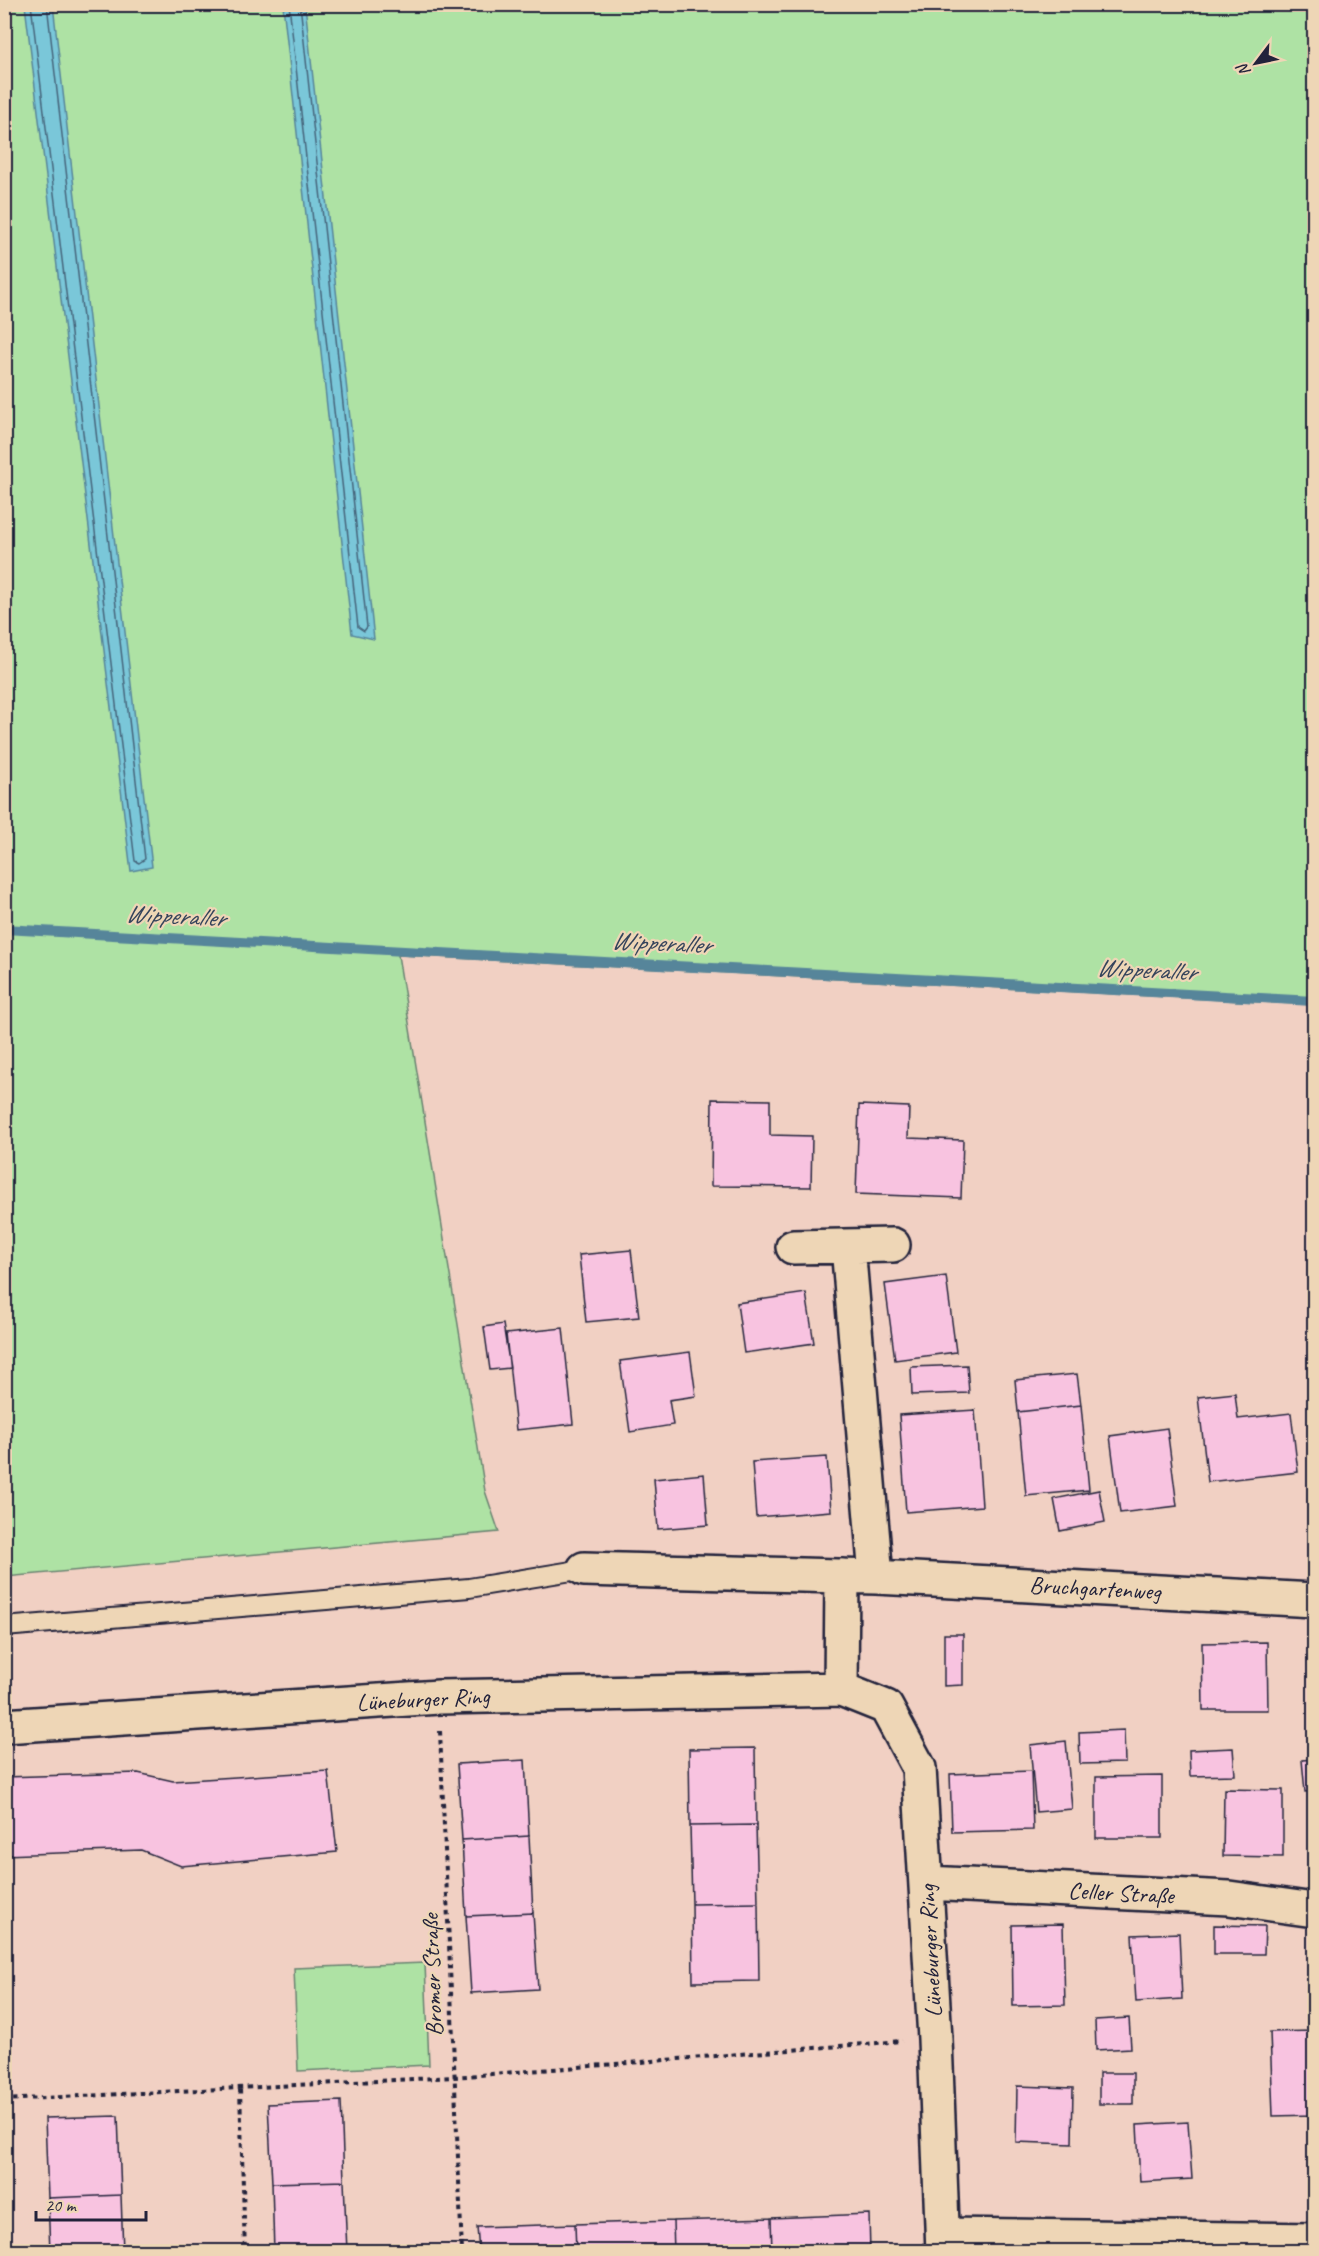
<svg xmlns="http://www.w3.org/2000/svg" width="1319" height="2256" viewBox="0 0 1319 2256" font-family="Caveat,sans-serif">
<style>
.green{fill:#aee2a4;stroke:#688270;stroke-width:1.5}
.water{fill:#7ac7d9;stroke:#57859a;stroke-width:1.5}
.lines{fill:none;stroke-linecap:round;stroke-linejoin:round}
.shore{stroke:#45647a;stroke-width:1.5}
.stream{stroke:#57859a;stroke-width:10}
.building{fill:#f8c3e0;stroke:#22223b;stroke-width:1.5}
.service-casing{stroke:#22223b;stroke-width:22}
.minor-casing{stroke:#22223b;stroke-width:38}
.path{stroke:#22223b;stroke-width:4;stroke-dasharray:4.5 4.5;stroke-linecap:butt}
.service{stroke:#eed6b6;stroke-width:18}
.minor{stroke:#eed6b6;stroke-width:33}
.labels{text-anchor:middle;stroke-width:4.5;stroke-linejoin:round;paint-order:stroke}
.street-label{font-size:24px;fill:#22223b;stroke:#eed6b6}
.water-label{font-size:26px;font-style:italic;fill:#34435b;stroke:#eed6b6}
</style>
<rect width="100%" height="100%" fill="#f1d0c3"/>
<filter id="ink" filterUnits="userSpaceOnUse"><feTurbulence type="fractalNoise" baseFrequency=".0167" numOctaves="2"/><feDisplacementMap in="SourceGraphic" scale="12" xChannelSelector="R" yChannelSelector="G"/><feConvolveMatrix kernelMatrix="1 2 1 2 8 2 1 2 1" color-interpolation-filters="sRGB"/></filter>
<g filter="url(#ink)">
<path class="green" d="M5,5H1314V1005L398,955L485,1491L499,1532L5,1577L4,931L104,936L5,929Z
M425,1963L429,2065L298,2071L294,1968Z"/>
<path class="water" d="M25,5H53L152,867L131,871Z
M283,5H305L374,639L352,634Z"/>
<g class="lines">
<path class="shore" d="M31,4L135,861L139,863L145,859L47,4
M289,4L358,627L364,631L367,627L300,4"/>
<path class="stream" d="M4,929L1314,1001"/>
</g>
<path class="building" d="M712,1099L770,1100V1135L812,1136L811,1187L711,1186Z
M859,1105L909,1107L908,1138L963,1140L961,1198L856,1194Z
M631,1250L639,1317L586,1322L579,1255Z
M946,1276L956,1352L895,1360L885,1284Z
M806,1293L814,1343L744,1353L737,1303Z
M503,1324L510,1368L490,1370L484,1327Z
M563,1328L573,1424L516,1430L506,1334Z
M690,1352L696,1396L669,1400L673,1425L630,1432L620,1361Z
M967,1365L969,1393L912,1395L911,1367Z
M1077,1374L1081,1405L1018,1412L1015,1380Z
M1235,1393L1238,1419L1291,1413L1298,1472L1208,1482L1198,1397Z
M1081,1405L1089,1490L1026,1496L1018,1412Z
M975,1410L982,1506L906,1512L899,1415Z
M1167,1428L1177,1506L1120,1513L1110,1436Z
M827,1457L831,1511L756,1517L752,1462Z
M704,1474L708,1525L658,1529L654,1479Z
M1099,1490L1105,1522L1060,1531L1054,1499Z
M944,1634H963V1685L944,1686Z
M1267,1642L1268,1710H1203L1202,1643Z
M1124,1730L1125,1763L1080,1764L1079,1732Z
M1066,1741L1072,1809L1036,1812L1030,1745Z
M755,1748L756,1825L690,1826L689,1749Z
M1233,1748L1235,1775L1190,1776L1189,1750Z
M1314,1759V1791L1305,1792L1302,1760Z
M525,1760L529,1836L462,1840L457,1764Z
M328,1771L337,1852L181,1866L141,1850L4,1855V1777L138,1773L173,1781Z
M1031,1771L1033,1830L952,1832L950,1774Z
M1162,1776V1838H1096V1777Z
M1224,1789L1283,1790V1857L1223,1856Z
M756,1825L758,1903L692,1904L690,1826Z
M529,1836L533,1913L466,1916L462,1840Z
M758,1903L759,1981L693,1982L692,1904Z
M533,1913L538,1989L471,1993L466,1916Z
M1063,1924L1065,2005L1013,2006L1012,1925Z
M1214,1925L1265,1926L1264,1954H1214Z
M1179,1933L1182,1999L1136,2002L1132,1935Z
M1129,2018L1131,2048L1096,2050L1095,2020Z
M1312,2031L1314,2115L1273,2116L1270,2032Z
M1099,2073H1133V2104H1099Z
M1017,2086L1073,2088L1072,2144L1016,2142Z
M341,2101L344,2181L272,2183L268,2104Z
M118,2116L121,2195L48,2198L45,2118Z
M1188,2122L1192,2179L1140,2182L1137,2125Z
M344,2181L347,2252H274L272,2183Z
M121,2195L123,2252H50L48,2198Z
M869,2214L870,2252H772L771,2218Z
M771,2218L772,2252H674L673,2221Z
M673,2221L674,2252H576L575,2224Z
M575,2224L576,2252H479L477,2227Z"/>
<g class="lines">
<defs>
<path id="service" d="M4,1627L469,1588L584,1569"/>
<path id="minor" d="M848,1246L876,1577
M793,1247L893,1245
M584,1569L876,1577L1314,1600
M842,1576L841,1689L886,1707L919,1768L935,2039L943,2252
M4,1726L439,1697L841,1689
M927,1883L1229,1898L1314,1910
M943,2235L1314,2240"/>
</defs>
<use href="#service" class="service-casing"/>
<use href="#minor" class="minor-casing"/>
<path class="path" d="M440,1731L462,2252
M240,2089L245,2252
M4,2100L454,2077L902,2041"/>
<use href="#service" class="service"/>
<use href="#minor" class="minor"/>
</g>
</g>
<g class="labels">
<g class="street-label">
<text transform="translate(1095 1588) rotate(3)" y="8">Bruchgartenweg</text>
<text transform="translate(423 1699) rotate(-3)" y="8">Lüneburger Ring</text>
<text transform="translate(1121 1893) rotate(3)" y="8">Celler Straße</text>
<text transform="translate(930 1951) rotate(-93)" y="8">Lüneburger Ring</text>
<text transform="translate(432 1975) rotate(-92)" y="8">Bromer Straße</text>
</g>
<g class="water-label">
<text transform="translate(175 915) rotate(3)" y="9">Wipperaller</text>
<text transform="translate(661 942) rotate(3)" y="9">Wipperaller</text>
<text transform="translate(1146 969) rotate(3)" y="9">Wipperaller</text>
</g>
</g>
<rect width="1319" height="2256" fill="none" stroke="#eed6b6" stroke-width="24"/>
<rect x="12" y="12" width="1295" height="2232" fill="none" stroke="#22223b" stroke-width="2" filter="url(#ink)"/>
<g transform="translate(1256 63) rotate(238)" stroke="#eed6b6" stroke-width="4.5" paint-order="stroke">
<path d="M0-4.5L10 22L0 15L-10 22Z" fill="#22223b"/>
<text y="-9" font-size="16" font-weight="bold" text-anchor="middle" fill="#22223b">N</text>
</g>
<path d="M36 2211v9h110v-9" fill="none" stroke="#22223b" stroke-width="3"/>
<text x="45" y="2211" font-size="18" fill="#22223b" stroke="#eed6b6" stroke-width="4.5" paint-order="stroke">20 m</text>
</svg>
